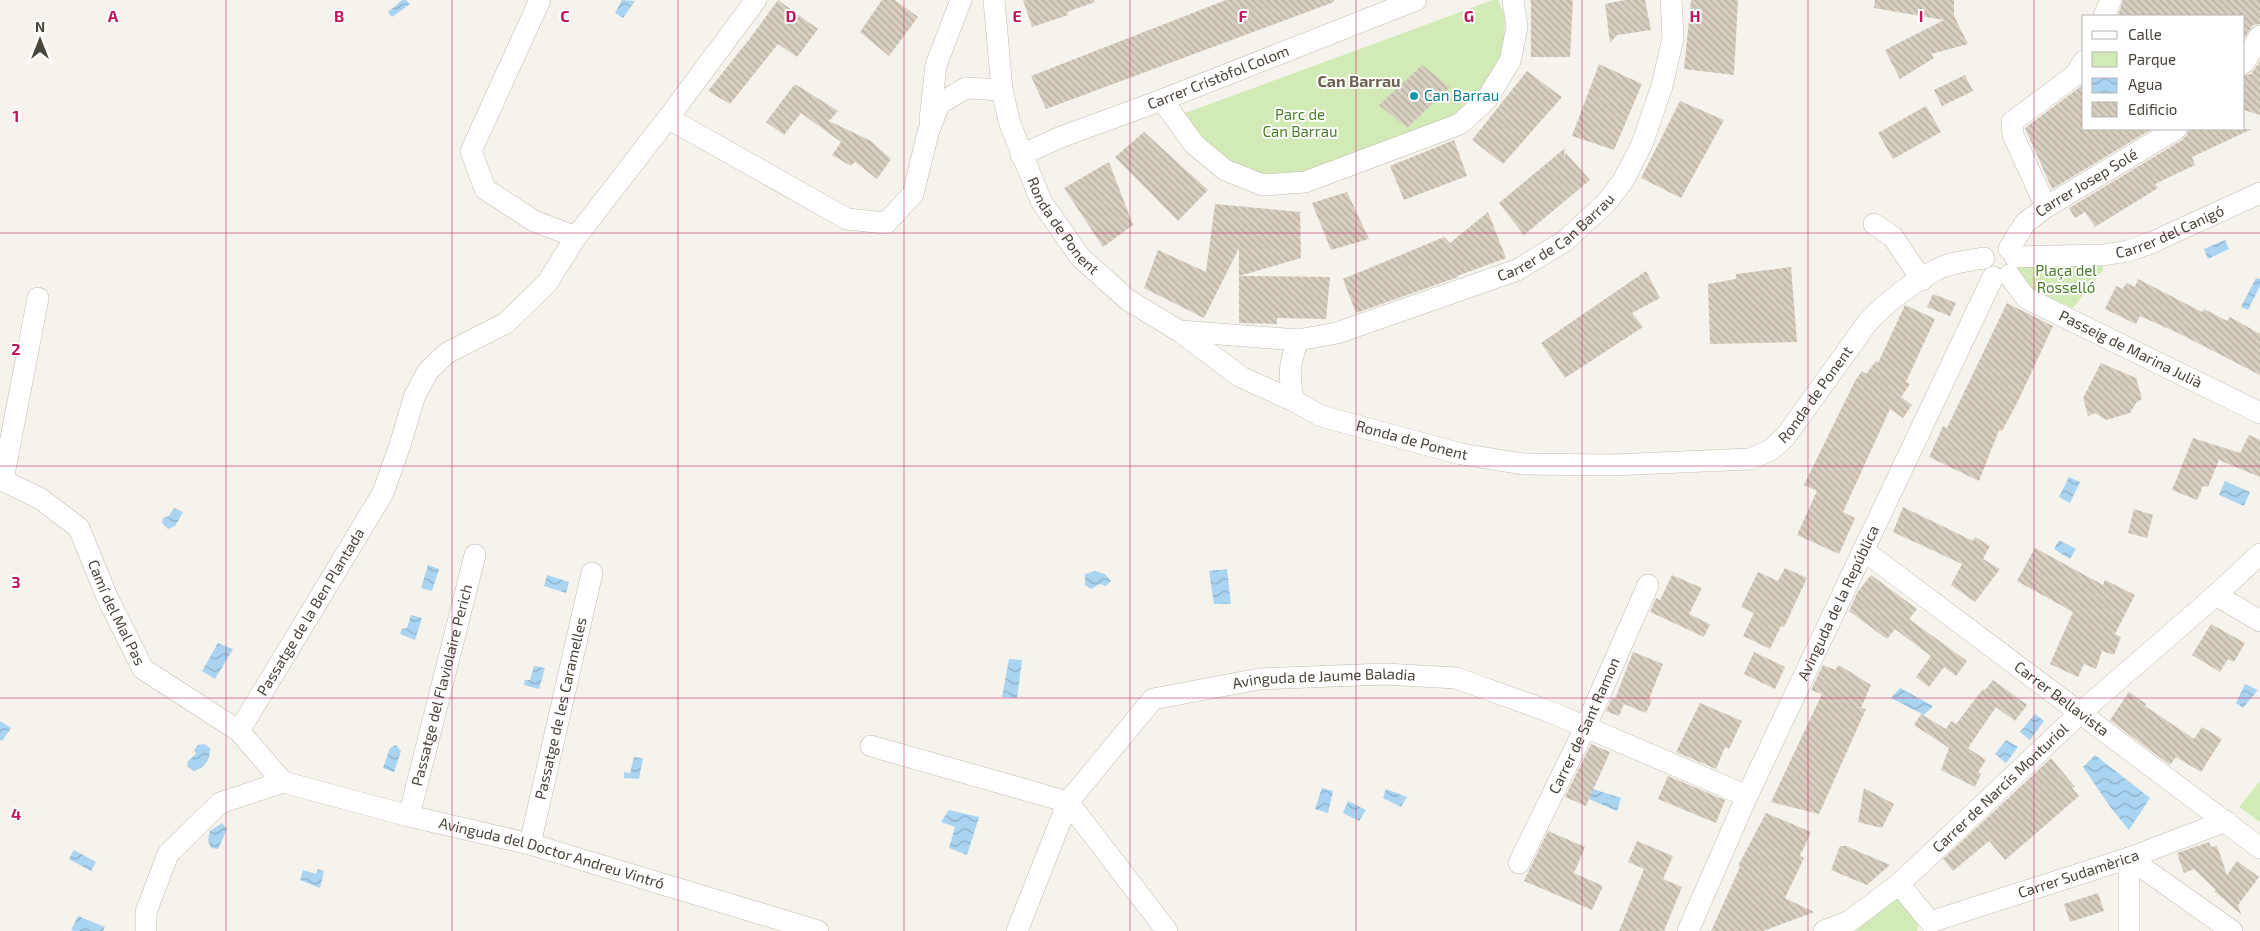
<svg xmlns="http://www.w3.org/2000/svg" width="2260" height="931" viewBox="0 0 2260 931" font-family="'Exo 2',sans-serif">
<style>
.park{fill:#d2eab5}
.water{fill:url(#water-waves)}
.building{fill:url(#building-back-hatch)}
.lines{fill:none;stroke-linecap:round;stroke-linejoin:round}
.minor-casing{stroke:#c2bbae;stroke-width:22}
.minor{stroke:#fff;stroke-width:21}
.grid{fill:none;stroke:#c2185b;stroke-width:1;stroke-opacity:0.55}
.culture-dot{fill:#0f9aa8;stroke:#fff;stroke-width:2}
.labels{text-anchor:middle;stroke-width:4;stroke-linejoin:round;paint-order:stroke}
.street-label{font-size:15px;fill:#4b4439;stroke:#fff}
.culture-label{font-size:15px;fill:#0d838f;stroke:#fff;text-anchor:start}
.park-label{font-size:15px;fill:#4a7f2a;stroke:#fff}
.neighbourhood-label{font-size:16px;font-weight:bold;fill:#6e6250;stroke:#fff}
.grid-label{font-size:16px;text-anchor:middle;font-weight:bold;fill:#c2185b;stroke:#fff;stroke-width:4;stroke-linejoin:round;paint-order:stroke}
</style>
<defs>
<pattern id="water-waves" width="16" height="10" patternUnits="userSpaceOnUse" patternTransform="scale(1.25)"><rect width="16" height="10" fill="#a9d4f2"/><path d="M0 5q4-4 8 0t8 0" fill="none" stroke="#8caec5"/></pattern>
<pattern id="building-back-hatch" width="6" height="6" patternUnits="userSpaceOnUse" patternTransform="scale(1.25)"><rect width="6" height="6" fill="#d8cfc1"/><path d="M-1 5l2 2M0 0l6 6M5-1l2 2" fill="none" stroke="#b1aa9e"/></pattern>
</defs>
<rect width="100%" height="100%" fill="#f6f3ec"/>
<path class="park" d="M1493,0H1498L1505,16L1503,65L1480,95L1455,117L1301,175L1263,176L1226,162L1180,115Z
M2102,257L2103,270L2073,308L2040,293L2013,276L2018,259Z
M2260,781V822L2239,807Z
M1897,896L1919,923L1917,931H1849Z"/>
<path class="water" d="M402,0H406L410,4L392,17L388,12Z
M622,0L635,1L623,18L615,13Z
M2225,240L2229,249L2208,259L2204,249Z
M2256,278L2260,279V286L2248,310L2241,307Z
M2069,477L2080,482L2070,503L2059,497Z
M2225,481L2250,492L2244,506L2219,495Z
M174,508L183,512L175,526L168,529L162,523L163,518L169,516Z
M2059,540L2076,549L2070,559L2054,549Z
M428,565L439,569L432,591L421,588Z
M1227,569L1231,604H1214L1209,571Z
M1095,571L1105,574L1111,581L1106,586L1100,584L1091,589L1085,585V574Z
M547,575L569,582L566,593L544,586Z
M411,615L422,618L415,640L400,634L402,629L407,628Z
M218,643L233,649L215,679L202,671Z
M1009,659L1022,660L1017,698L1002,697Z
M534,666L545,668L539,689L524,685L525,680H530Z
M2245,684L2258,690L2243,708L2236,703Z
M1900,688L1933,706L1924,715L1891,698Z
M2035,714L2044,721L2030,740L2020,732Z
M0,721L11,728L2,741L0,740Z
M2006,740L2018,747L2006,763L1995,754Z
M204,744L210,748C210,761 206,766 194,771L187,766L188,761L196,754L194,750L198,745Z
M396,745L401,751L394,772L383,768L390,748Z
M2095,755L2150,798L2129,830L2111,808L2083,767Z
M634,757L643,758L639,779L624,778V772L630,773Z
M1322,788L1333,791L1328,813L1315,809Z
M1386,789L1407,797L1401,807L1383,798Z
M1593,789L1621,798L1617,811L1589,799Z
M1348,801L1366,810L1359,821L1343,813Z
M949,810L979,817L967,855L949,848L955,827L941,822Z
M222,823L227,829L218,849L211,848L208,840L210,831Z
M74,850L96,862L91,871L69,859Z
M318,869L324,871L320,888L300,880L303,870L316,874Z
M78,916L105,927L103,931H75L71,930Z"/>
<path class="building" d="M778,0L818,29L797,57L778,44L730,104L708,91L751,37Z
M882,0H895L918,17L889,56L860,32Z
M1023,0H1094L1095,2L1067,12L1068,15L1032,27Z
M1226,0H1334V2L1046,109L1031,76Z
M1531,0H1573L1570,57H1531Z
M1625,0H1645L1651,30L1617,35L1610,43L1605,4Z
M1691,0H1738L1734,75L1684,69Z
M1875,0H1954V16L1968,44L1931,54L1934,58L1900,79L1885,50L1944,20L1874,8Z
M2123,0H2260V24L2253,25L2244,39V16H2118Z
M2260,61V115L2244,110V75L2251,74Z
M1599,64L1642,84L1614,150L1572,136Z
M1422,65L1450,87L1407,128L1379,105Z
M1527,71L1562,97L1503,164L1472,140Z
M1965,75L1973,91L1942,106L1934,90Z
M795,84L838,111L829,121L871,141L891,159L877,179L855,162L851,166L832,155L841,142L801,113L784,135L766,122Z
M2084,84V129H2152L2052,189L2025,128Z
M1680,101L1724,120L1681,198L1641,178Z
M1926,106L1941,132L1893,159L1878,133Z
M2188,129H2252L2192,157L2195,165L2155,184L2158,188L2095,227L2085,212L2075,218L2069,208L2182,140L2187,135Z
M1144,132L1208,190L1178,221L1115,157Z
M1454,140L1467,176L1404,200L1390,166Z
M1565,148L1564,157L1566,153L1590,180L1524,235L1499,203Z
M1109,162L1133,225L1103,247L1064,188Z
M1347,192L1369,239L1331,250L1312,203Z
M1215,204L1300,212L1301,258L1239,276L1330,277L1326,319L1277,318V324L1239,323V248L1204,318L1144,288L1158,250L1206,272Z
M1488,212L1506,258L1457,276L1458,277L1356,313L1343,279L1444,237L1450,243Z
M1791,267L1797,342L1710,344L1708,284L1736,279V274Z
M1646,271L1660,298L1632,313L1643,327L1565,378L1541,343Z
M2138,279L2202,312L2204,309L2227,321L2230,317L2260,334V375L2178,333L2140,316L2136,324L2105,309L2116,286L2123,289L2126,283L2135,287Z
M1933,294L1956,303L1950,316L1927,307Z
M2007,303L2053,326L2017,403L2002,431L1999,430L1979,481L1929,457L1943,426L1947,428Z
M1905,305L1935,319L1906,382L1910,384L1901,397L1912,405L1903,418L1890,409L1843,512L1855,518L1839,554L1797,535L1817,491L1804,485L1855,381L1862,371L1866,374L1876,361L1878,363Z
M2101,363L2136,378L2142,399L2136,403L2130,413L2106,420L2095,413L2088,416L2083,398Z
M2249,435L2260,440V477L2219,460L2208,487L2203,486L2197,500L2172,490L2193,438L2240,453Z
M1903,507L1973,541L1975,537L1990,546L1983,559L2000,569L1975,602L1951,585L1962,564L1893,532Z
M2134,509L2153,515L2147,538L2128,533Z
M2035,548L2103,585L2105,580L2135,595L2115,634L2121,637L2114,655L2102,651L2096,669L2084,664L2078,677L2050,664L2073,612L2017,581Z
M1785,568L1807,578L1784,627L1781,626L1770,649L1743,636L1754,613L1741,607L1758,572L1778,581Z
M1672,575L1702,588L1689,614L1710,624L1704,637L1650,612L1656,598L1660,600Z
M1871,575L1917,609L1909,619L1967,661L1956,676L1944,667L1929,687L1916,677L1931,656L1895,629L1887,639L1849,611L1857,593Z
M2211,624L2245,643L2234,662L2228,659L2220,672L2192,655Z
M1633,652L1663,664L1649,699L1652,700L1646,713L1624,704L1619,716L1606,711L1612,698L1615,699Z
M1754,652L1785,667L1775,689L1744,674Z
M1823,665L1835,670L1839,665L1871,685L1861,708L1866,709L1819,814L1771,802L1822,694L1811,690Z
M1993,680L2027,705L2015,721L1996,707L1968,748L1986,760L1978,772L1981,774L1975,787L1941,770L1949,748L1914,725L1921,714L1946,729L1951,721L1956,724L1983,689L1985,690Z
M2129,692L2146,704L2145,706L2194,739L2202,727L2222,739L2201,772L2176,757L2170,765L2110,720Z
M1700,703L1742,721L1729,749L1725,747L1716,769L1676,752Z
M1591,744L1610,752L1586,806L1565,797Z
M2051,758L2075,787L2072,788L2079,796L2005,860L1989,841L1953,871L1943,859Z
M1668,776L1725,800L1716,823L1658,799Z
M1864,788L1894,804L1882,828L1858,822Z
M1766,813L1811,832L1800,856L1804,858L1785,898L1814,912L1763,931H1711L1740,867L1738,866Z
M1548,831L1585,847L1574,873L1603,886L1592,910L1524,881Z
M1637,841L1673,856L1663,879L1682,887L1664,931H1619L1644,869L1628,862Z
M2209,842L2211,847L2217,846L2227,875L2237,861L2259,877L2238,905L2241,914L2214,891L2216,890L2194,869L2184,873L2177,853Z
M1840,846H1846L1890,865L1867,885L1831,870Z
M2098,893L2104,911L2070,922L2064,904Z"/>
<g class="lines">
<defs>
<g id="minor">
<path d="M540,0L471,151L485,189L534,221L576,237"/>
<path id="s1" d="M994,0L1002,90L1010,124L1041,201L1080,257L1128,300L1179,331L1241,377L1294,401L1321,416L1461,454L1523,464L1612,465L1750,459L1771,450L1785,437L1868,322C1884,304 1914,281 1936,270C1950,262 1968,261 1984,258"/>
<path d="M2104,16L2111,0"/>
<path d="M2244,63L2260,36"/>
<path d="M1162,100L1194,144L1225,170L1263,185L1305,182L1460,124L1487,99L1510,61L1517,27L1513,0"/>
<path d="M668,118L756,0"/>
<path d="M930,120L936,65L961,0"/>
<path id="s2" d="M1021,155L1061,137L1162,100L1416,0"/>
<path d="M2046,207L2013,135L2012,122L2075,75L2084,61"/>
<path d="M1874,224L1893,237L1922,280"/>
<path id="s3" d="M2009,249L2025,223L2046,207L2176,129"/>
<path id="s4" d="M2015,257L2103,255L2128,251L2153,242L2260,193"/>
<path id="s5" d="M2009,275L2026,298L2260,413"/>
<path id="s6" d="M1180,331L1298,340L1337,333L1517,270L1565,241L1606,203L1623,181L1642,144L1662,86L1673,38L1671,0"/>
<path d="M1294,401C1288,375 1289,365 1298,340"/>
<path id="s7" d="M0,479L41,499L79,528L107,597L143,669L239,731L283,782"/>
<path d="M3,480L38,298"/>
<path id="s8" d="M1863,550L2260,848"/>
<path d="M2216,595L2260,621"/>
<path id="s9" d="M239,731L383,493L400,445L415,395L428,371L447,353L506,323L547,283L576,237L668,118L847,219L886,223L913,194L928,133L939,104L966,88L1002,90"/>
<path d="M871,746L1068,802L1167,931"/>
<path id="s10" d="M283,782L409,816L530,844L818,931"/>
<path id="s11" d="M409,816L475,555"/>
<path id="s12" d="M530,844L592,573"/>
<path d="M2129,858L2232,931"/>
<path id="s13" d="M1519,863L1585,728L1648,585"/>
<path d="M1899,884L1930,922"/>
<path id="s14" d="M1930,922L2129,858L2226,821"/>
<path d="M146,931V912L168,854L220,803L283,782"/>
<path id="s15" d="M1017,931L1068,802L1153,699L1259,679L1385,674L1456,678L1548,711L1747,796"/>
<path id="s16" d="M1688,931L1747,796L1993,277"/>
<path id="s17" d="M1824,931L1850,921L1899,884L2080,713L2216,595L2260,554"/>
<path d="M2129,931V858"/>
</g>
</defs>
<use href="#minor" class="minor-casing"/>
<use href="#minor" class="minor"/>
</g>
<path class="grid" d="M226,0V931M452,0V931M678,0V931M904,0V931M1130,0V931M1356,0V931M1582,0V931M1808,0V931M2034,0V931M0,233H2260M0,466H2260M0,698H2260"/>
<circle class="culture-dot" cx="1414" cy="96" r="5"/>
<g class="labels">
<g class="street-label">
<text dy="5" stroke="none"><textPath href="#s2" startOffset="212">Carrer Cristòfol Colom</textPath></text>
<text dy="5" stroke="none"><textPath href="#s3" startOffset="104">Carrer Josep Solé</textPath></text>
<text dy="5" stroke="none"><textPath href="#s1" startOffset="241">Ronda de Ponent</textPath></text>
<text dy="5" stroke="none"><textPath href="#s4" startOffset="159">Carrer del Canigó</textPath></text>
<text dy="5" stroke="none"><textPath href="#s6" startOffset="399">Carrer de Can Barrau</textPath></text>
<text dy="5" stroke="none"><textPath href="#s5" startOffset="145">Passeig de Marina Julià</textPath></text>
<text dy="5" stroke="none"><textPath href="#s1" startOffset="1096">Ronda de Ponent</textPath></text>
<text dy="5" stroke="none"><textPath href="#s1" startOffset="661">Ronda de Ponent</textPath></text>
<text dy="5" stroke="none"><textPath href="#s16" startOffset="361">Avinguda de la República</textPath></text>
<text dy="5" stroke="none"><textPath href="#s7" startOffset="186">Camí del Mal Pas</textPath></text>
<text dy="5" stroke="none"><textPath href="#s9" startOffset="139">Passatge de la Ben Plantada</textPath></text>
<text dy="5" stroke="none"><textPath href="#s15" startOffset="445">Avinguda de Jaume Baladia</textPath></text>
<text dy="5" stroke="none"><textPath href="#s11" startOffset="135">Passatge del Flaviolaire Perich</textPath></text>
<text dy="5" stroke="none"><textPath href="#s8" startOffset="248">Carrer Bellavista</textPath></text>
<text dy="5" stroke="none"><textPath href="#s12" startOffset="139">Passatge de les Caramelles</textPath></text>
<text dy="5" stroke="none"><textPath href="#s13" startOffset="152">Carrer de Sant Ramon</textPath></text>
<text dy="5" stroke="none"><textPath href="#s17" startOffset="229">Carrer de Narcís Monturiol</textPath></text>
<text dy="5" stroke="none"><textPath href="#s10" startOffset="278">Avinguda del Doctor Andreu Vintró</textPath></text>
<text dy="5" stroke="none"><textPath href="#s14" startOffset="156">Carrer Sudamèrica</textPath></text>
</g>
<g class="culture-label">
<text x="1424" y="101">Can Barrau</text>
</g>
<g class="park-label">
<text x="1300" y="120">Parc de<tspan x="1300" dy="17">Can Barrau</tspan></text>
<text x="2066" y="276">Plaça del<tspan x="2066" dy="17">Rosselló</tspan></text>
</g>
<g class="neighbourhood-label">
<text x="1359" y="87">Can Barrau</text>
</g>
</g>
<g class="grid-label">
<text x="113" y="22">A</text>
<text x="339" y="22">B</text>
<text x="565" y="22">C</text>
<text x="791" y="22">D</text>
<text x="1017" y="22">E</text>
<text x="1243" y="22">F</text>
<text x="1469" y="22">G</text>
<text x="1695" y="22">H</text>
<text x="1921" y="22">I</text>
<text x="16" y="122">1</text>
<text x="16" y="355">2</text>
<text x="16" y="588">3</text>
<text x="16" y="820">4</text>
</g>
<rect x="2082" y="15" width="162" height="115" fill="#ffffff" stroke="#b7b4b0"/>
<rect x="2092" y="31" width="25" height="8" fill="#ffffff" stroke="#b7b4b0"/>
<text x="2128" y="40" font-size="15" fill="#4b4439">Calle</text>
<rect x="2092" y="52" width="25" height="15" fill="#d2eab5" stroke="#b7b4b0"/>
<text x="2128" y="65" font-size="15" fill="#4b4439">Parque</text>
<rect x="2092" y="78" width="25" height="15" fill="url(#water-waves)" stroke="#b7b4b0"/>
<text x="2128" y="90" font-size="15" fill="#4b4439">Agua</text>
<rect x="2092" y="102" width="25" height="15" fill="url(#building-back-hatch)" stroke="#b7b4b0"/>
<text x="2128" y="115" font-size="15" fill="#4b4439">Edificio</text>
<g transform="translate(40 40)" stroke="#ffffff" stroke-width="4" paint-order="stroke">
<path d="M0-4L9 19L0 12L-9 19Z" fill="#4b4439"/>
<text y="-8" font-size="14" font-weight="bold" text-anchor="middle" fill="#4b4439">N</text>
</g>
</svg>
